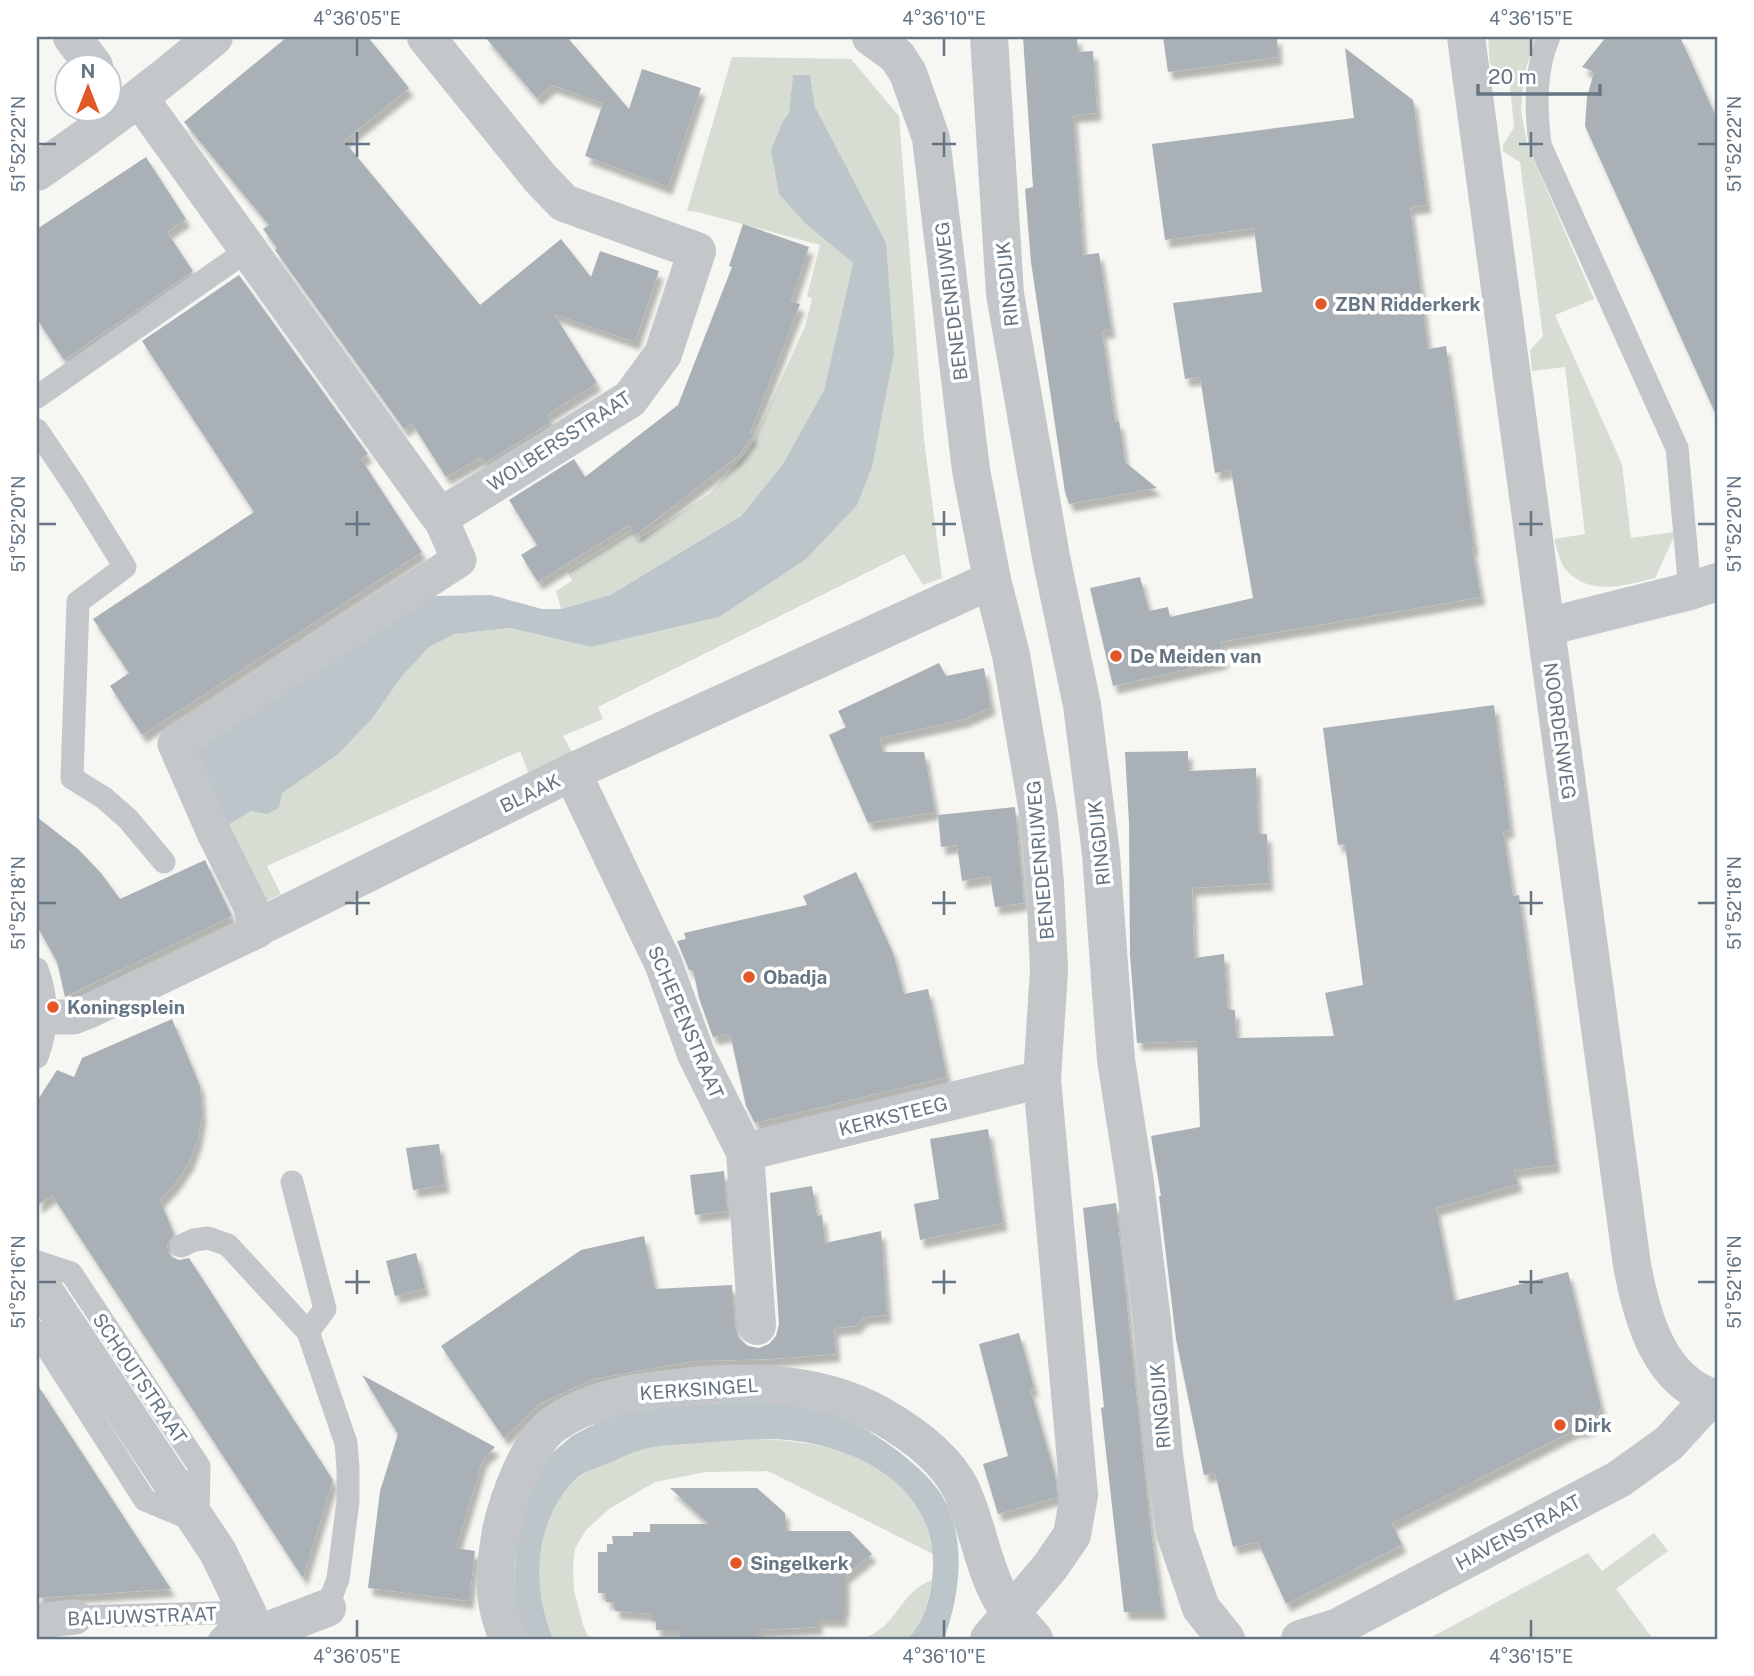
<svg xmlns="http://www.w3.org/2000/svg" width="1754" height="1676" viewBox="0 0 1754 1676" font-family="'Public Sans',sans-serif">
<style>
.green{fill:#d7ddd3}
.water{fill:#bbc5ca}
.building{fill:#a9b1b7;filter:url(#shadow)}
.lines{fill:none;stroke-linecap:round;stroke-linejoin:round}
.service{stroke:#c3c7ca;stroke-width:23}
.pedestrian{stroke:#c3c7ca;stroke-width:35}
.minor{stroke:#c3c7ca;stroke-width:38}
.tertiary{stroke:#c3c7ca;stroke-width:38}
.ticks{fill:none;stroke:#657583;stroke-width:2.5}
.poi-dot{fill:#e35625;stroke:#fff;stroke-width:2.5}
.labels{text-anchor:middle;stroke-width:7;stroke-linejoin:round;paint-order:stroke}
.street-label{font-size:19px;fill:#657583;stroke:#fff}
.poi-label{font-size:19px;font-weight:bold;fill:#657583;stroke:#fff;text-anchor:start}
.neatline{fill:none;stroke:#657583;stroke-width:2.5}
.ticks-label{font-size:18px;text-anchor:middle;fill:#657583}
</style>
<defs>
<filter id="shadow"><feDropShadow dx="4.5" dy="8" stdDeviation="2" flood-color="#0004"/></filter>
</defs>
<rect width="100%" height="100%" fill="#f6f6f2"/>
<path class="green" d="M1488,37H1536L1524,75L1521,110L1527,144L1594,299L1555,315L1622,464L1631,538L1674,532V537L1655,578C1625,585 1591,597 1566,570C1560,563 1557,548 1554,539L1585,534L1565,367L1532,371L1530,350L1543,336L1520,162L1503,151V145L1514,127L1509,76L1490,64Z
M732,57L851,59L899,116L924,440L942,578L923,585L904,554L598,707L603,719L563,736L573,754L529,775L520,751L267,866L281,894L263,903L228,825L251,810L267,814L281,793L337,755L372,719L402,676L428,647L455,634L510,628L591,647L719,617L894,353L841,161L815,107L810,75L793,76L789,114L783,121L807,225L853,263L824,390L783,464L741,516L610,595L561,609L556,591L572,581L568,572L633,531L639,540L709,494L750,449L805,326L812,299L807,296L820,245L698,212L687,211Z
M754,1439C819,1440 904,1456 927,1528C930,1536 931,1546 933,1554L768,1471L706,1472L655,1482L609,1509L586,1530L575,1549L573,1567L574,1590L583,1625L589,1639H553C531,1587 532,1516 579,1477C589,1468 629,1453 642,1449C672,1441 722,1441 754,1439Z
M1654,1533L1668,1551L1616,1589L1653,1639H1428L1588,1553L1602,1571Z
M932,1580C928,1602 924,1622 908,1639H861C899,1628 897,1593 932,1580Z"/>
<path class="water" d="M793,75H810L815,107L886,243L894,353L872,467L857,505L806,559L719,617L591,647L510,628L455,634L429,647L402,676L372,719L337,755L282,793L279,808L267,814L251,811L228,825L194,752L434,596L491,595L542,609H561L610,595L741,516L783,464L824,390L853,263L807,225L779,194L771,150L783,121L789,113Z
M756,1401C786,1404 817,1408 845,1419C862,1425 876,1436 891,1446C909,1459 929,1476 941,1494C968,1537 960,1595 944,1639H908C926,1619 932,1593 933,1566C934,1485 859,1448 789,1440C759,1437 729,1441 699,1443C681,1445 659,1444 641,1450C629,1453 618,1459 607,1464C598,1467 586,1471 578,1477C533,1519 531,1586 553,1639H526L513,1599L520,1507L552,1453L572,1436L604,1419L644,1408Z"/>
<path class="building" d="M287,37H368L409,88L344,141L480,305L561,239L591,277L600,251L659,271L635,342L554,314L597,383L547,415L551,422L485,463L482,457L446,477L412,423L404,429L275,250L277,248L263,229L269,225L184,122Z
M485,37H567L629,109L642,69L701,88L668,187L585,156L603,103L552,85L537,98Z
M1023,37H1077L1078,52L1093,51L1097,113L1073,115L1083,255L1099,253L1111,330L1102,331L1115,422L1119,421L1125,462L1157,488L1069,504L1065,492L1031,262L1025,189L1033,187Z
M1163,37H1277L1278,57L1168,72Z
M1606,37H1680L1717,119V417L1585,126L1587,97L1594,72L1582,67Z
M1345,48L1413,100L1427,205L1410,207L1428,349L1446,346L1474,547H1472L1481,597L1220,642L1224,661L1113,686L1090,588L1140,577L1149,611L1168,607L1170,617L1253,598L1231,470L1215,473L1200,377L1185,379L1173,303L1262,292L1254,228L1165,240L1152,144L1354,118Z
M146,157L186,219L167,232L193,271L64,360L37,319V229Z
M743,224L809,247L791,301L800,304L750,433L753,436L738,456L636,535L629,525L538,582L521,555L537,545L509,500L574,459L585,477L678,405L732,267L729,266Z
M239,275L368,454L361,459L422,552L142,735L110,686L129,673L93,619L254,512L142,341Z
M939,663L946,676L984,668L991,707L965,719L880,738L882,752H924L935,812L868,823L829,735L846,727L838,711Z
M1494,705L1510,830L1503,831L1513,896L1519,895L1556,1165L1514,1170L1518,1184L1436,1208L1454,1301L1568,1272L1601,1407L1592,1426L1582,1430H1575L1392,1523L1402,1545L1286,1604L1258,1542L1233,1547L1215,1473L1204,1475L1176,1339L1159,1196H1161L1151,1136L1200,1127L1197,1041L1137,1043L1130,955L1129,823L1125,752L1188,751V771L1256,768L1258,834H1267L1269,883L1192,888L1194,958L1224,954L1227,1004L1228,1010H1235L1236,1038L1334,1036L1325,993L1363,985L1345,844L1338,845L1323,728Z
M1015,807L1024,903L995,907L990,876L962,881L957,845L941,847L938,815Z
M37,817L78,849L101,873L120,899L205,860L232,916L65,997L57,962L37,926Z
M856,872L893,953L904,994L928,989L947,1077L755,1123L746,1106L730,1034L713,1037L699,998L693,970H689L677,941L686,939L684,933L807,905L803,896Z
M172,1019L200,1086L202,1115L198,1139L190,1161L177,1181L160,1200L174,1234L167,1244L168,1251L172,1257L179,1260L189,1258L333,1480L303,1578L52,1195L37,1206V1101L57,1070L74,1077L82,1058Z
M988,1129L1003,1223L920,1240L914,1204L939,1199L930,1139Z
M439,1144L445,1185L413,1190L406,1148Z
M724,1171L727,1211L695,1215L690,1175Z
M812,1186L817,1216L822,1215L825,1243L881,1231L887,1315L864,1317L856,1326L834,1328L836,1354L772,1359L694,1361L593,1379L539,1404L504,1438L441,1346L581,1250L644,1236L655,1289L732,1285L735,1327L739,1338L748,1346L759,1348L769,1344L776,1336L779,1324L770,1193Z
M1116,1203L1151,1531L1162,1612H1124L1101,1408L1104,1407L1083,1208Z
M416,1253L425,1288L395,1296L386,1261Z
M1019,1333L1034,1388L1030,1389L1055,1475L1057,1494V1497L998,1514L983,1464L1008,1456L979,1344Z
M362,1375L495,1447L483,1459L456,1548L475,1551L469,1601L368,1588L380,1491L398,1434Z
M37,1384L150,1557L171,1589L37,1598Z
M670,1488H757L785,1513V1531H850L872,1554L845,1576V1610H843V1619H818V1627L758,1630V1639H680V1630H656V1621H652V1614L615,1611V1602H606V1593H598V1552H607V1544H613L612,1536H633V1532H650V1524H709Z"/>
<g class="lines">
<path class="service" d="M1549,37C1534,70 1536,110 1540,145L1677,448L1690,591
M37,397L249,249
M37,430L76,488L125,567L78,602L72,778L104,798L128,819L164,862
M37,969C48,997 48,1029 37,1057
M292,1182L325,1309L308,1332L346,1443L348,1469V1501L338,1579L327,1608
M181,1246L194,1240L208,1238L228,1245L308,1332
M37,1262L71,1273L199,1466L198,1522L145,1500L37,1332
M75,1617L247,1612
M220,1639L247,1612"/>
<path class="pedestrian" d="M257,931L250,905L215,835L175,744L459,560L440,517
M46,1017H73L89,1011L257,931L269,922
M37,1621L75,1617"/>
<path class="minor" d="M72,37L94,66
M871,37L897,56L908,73L931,138L971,470L992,580L1011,655L1039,818L1045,883L1049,970L1042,1079L1079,1495L1072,1535L1050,1567L989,1639
M989,37L1005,294L1051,557L1082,705L1101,854L1116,1060L1135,1182L1152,1321L1164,1455L1175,1533L1201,1608L1226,1639
M1466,37L1632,1265C1642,1318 1659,1383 1717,1399
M140,99L440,517L630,399L663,354L697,251L564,203L540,178L426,37
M37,172C98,130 157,85 214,37
M1546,627L1690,591L1717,582
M572,772L663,963L696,1054L745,1152L757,1326
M269,922L572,772L992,580
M745,1152L1042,1079
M256,1635L327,1608
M509,1639C491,1603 494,1570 501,1531C507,1502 528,1442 554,1424C588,1400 628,1393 668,1389C739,1380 816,1379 880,1415C910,1432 945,1457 961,1489C976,1521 981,1557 996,1589C1004,1607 1021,1624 1034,1639
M1300,1639L1338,1627L1619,1479L1669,1443L1711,1397"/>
<path class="tertiary" d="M37,1280L218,1552L247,1612L257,1639"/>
</g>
<path class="ticks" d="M357,38V56M944,38V56M1531,38V56M357,132V157M944,132V157M1531,132V157M38,144H56M345,144H370M932,144H956M1519,144H1543M1698,144H1716M357,511V536M944,511V536M1531,511V536M38,524H56M345,524H370M932,524H956M1519,524H1543M1698,524H1716M357,891V915M944,891V915M1531,891V915M38,903H56M345,903H370M932,903H956M1519,903H1543M1698,903H1716M357,1270V1294M944,1270V1294M1531,1270V1294M38,1282H56M345,1282H370M932,1282H956M1519,1282H1543M1698,1282H1716M357,1620V1638M944,1620V1638M1531,1620V1638"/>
<g class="poi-dot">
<circle cx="1321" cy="304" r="7"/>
<circle cx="1116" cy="656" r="7"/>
<circle cx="749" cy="977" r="7"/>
<circle cx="53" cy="1007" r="7"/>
<circle cx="1560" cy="1425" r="7"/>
<circle cx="736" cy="1563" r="7"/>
</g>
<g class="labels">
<g class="street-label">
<text transform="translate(1007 284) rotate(-96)" y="7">RINGDIJK</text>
<text transform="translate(951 301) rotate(-97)" y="7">BENEDENRIJWEG</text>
<text transform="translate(559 441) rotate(-33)" y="7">WOLBERSSTRAAT</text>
<text transform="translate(1560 731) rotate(82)" y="7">NOORDENWEG</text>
<text transform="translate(530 793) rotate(-26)" y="7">BLAAK</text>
<text transform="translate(1099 843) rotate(-96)" y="7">RINGDIJK</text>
<text transform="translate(1040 860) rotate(-95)" y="7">BENEDENRIJWEG</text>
<text transform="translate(686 1022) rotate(67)" y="7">SCHEPENSTRAAT</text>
<text transform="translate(893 1116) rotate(-14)" y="7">KERKSTEEG</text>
<text transform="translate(140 1378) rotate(56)" y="7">SCHOUTSTRAAT</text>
<text transform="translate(699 1389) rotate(-4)" y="7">KERKSINGEL</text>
<text transform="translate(1160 1406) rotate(-95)" y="7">RINGDIJK</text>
<text transform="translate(1518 1532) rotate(-28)" y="7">HAVENSTRAAT</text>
<text transform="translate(142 1616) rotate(-2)" y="7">BALJUWSTRAAT</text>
</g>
<g class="poi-label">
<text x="1335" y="311">ZBN Ridderkerk</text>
<text x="1130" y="663">De Meiden van</text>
<text x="763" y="984">Obadja</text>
<text x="67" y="1014">Koningsplein</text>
<text x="1574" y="1432">Dirk</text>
<text x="750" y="1570">Singelkerk</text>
</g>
</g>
<rect width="1754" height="1676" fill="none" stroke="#ffffff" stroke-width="77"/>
<g transform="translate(88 88)"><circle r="33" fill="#ffffff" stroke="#c1c8cd" stroke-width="2"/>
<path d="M0-5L12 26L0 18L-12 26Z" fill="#e35625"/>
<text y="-10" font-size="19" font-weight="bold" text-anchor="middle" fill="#657583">N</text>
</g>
<path d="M1478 84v10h122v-10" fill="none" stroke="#657583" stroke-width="3.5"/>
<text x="1488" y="84" font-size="21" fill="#657583" stroke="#ffffff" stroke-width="5" paint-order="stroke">20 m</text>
<rect x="38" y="38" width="1678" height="1600" class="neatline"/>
<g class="ticks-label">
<text x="357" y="25">4°36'05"E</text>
<text x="944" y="25">4°36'10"E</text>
<text x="1531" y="25">4°36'15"E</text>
<text transform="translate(19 144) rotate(-90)" y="6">51°52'22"N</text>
<text transform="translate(1735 144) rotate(-90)" y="6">51°52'22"N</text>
<text transform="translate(19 524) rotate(-90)" y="6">51°52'20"N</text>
<text transform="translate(1735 524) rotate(-90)" y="6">51°52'20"N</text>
<text transform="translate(19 903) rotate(-90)" y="6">51°52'18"N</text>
<text transform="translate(1735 903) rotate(-90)" y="6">51°52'18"N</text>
<text transform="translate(19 1282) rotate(-90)" y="6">51°52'16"N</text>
<text transform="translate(1735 1282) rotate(-90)" y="6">51°52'16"N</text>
<text x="357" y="1663">4°36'05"E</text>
<text x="944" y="1663">4°36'10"E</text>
<text x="1531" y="1663">4°36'15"E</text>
</g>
</svg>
